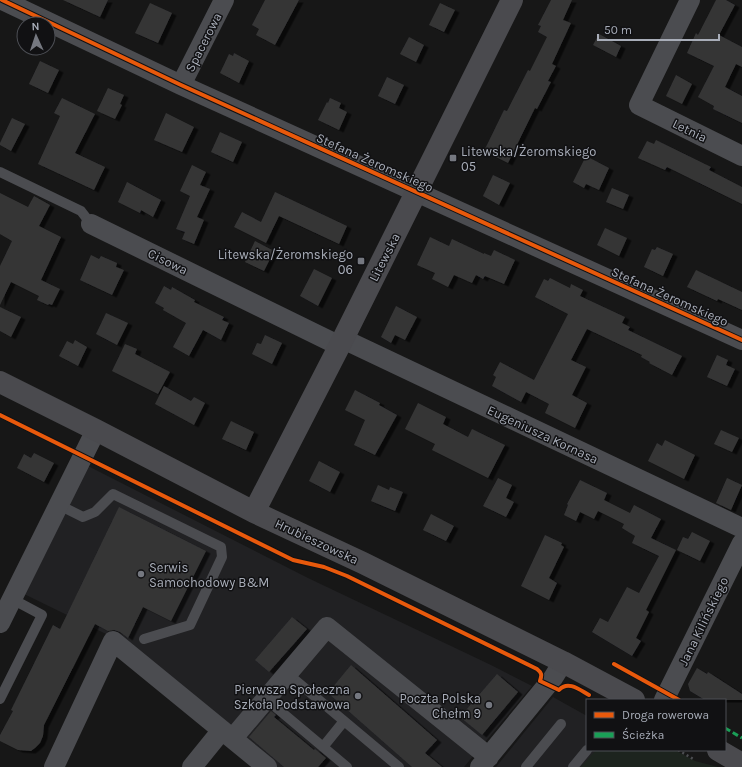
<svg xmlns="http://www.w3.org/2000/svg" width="742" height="767" viewBox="0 0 742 767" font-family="Karla,sans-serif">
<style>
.built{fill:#212123}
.green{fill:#1d241e}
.building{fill:#353536;filter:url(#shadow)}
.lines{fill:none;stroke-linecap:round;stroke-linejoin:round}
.path{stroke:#4d4e52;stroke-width:2.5;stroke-dasharray:2 3;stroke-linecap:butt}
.lane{stroke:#4b4c50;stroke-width:10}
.street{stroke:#4b4c50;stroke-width:20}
.secondary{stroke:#4a4a4e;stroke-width:22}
.quiet{stroke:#1a9f57;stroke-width:3;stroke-dasharray:6 3;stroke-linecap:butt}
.cycleway-casing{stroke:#111113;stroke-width:6}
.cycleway{stroke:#e8590c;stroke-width:4}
.poi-dot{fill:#757880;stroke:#111113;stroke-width:1.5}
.labels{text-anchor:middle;stroke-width:3;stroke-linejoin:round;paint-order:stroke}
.street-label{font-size:13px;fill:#a8adb8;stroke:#111113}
.poi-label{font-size:13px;fill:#a8adb8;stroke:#111113;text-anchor:end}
</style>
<defs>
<filter id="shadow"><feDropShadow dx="4.5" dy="2.5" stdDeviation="0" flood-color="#0009"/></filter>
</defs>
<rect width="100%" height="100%" fill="#171717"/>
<path class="built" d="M88,466L308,578L491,665L532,686L464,767H271L127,646L106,634L24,594Z
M553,697L587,716V750H651L680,767H496Z"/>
<path class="green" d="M596,750H675L695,761L718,767H581Z"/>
<path class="building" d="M63,0H108L100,17Z
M265,0H299L275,45L256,35L259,29L252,25Z
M551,0H572L563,20L571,23L552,64L556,66L548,81L551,82L537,109L535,108L508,163L484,151L504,110L507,111L528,70L530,71L547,37L538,32L541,26L538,25Z
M716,0H726L735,5L719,35L742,47V67L736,64L725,87L742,96V123L713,109L714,106L698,97L714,66L687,53L696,33L698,35Z
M150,3L172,13L158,43L135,33Z
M440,3L455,10L444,32L429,25Z
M599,34L621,46L616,57L593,45Z
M409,37L424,45L416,62L400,54Z
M234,53L249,61L239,83L220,73L229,54L233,56Z
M40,61L59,70L48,93L29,84Z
M676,75L692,84L682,104L666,96Z
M387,77L404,85L395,104L378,96Z
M108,88L124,95L120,104L122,105L115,119L97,111Z
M62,98L95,114L75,153L105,167L94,190L38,164L60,116L54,113Z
M330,98L341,103L339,108L347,112L339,130L318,120L327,102L328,103Z
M166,113L194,127L182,152L154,140Z
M12,118L25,124L11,151L0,145V143Z
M220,132L242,142L233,162L211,152Z
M656,140L711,167L709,170L742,187V204L667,167L665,170L638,158L647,141L654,144Z
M586,156L609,168L599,190L586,184L584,188L573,182Z
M192,165L206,172L200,185L210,189L197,217L204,220L194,244L182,239L185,232L176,229L190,196L180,191Z
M493,175L510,183L499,205L483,196Z
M127,182L161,200L153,217L141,210L140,213L118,202Z
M612,188L629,195L623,209L606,202Z
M275,192L347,226L339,244L279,216L266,243L234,227L242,212L261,222Z
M0,193L28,207L34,196L50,205L39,226L61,237L41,280L60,289L52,305L49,304L48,305L37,300L39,296L11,282L0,305V266L12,241L0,234Z
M605,228L627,238L619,256L597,245Z
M430,237L449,246L452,239L484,254V253L491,256L494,250L515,260L504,284L485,276L483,279L476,275L472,283L454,275L448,287L432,279L435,273L417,265Z
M255,241L274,251L264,271L245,262Z
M657,247L673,254L663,276L644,267L652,249L655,250Z
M91,255L99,259L101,256L117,263L116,267L124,270L112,295L80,280Z
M314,269L332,278L318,306L300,296Z
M696,270L742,292V310L718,299L717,301L687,287Z
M550,278L570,288L571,284L583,290L580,296L625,317L622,323L630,327L628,330L682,356L672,375L649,363L650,362L641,357L642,355L587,329L571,360L586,367L572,395L587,403L575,428L545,413L549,404L526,392L521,402L492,386L496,377L493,375L500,362L534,380L568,314L535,297L544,279L548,281Z
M164,286L171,290L172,287L195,300L194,302L224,317L222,320L229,323L221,340L203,330L189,356L173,347L186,323L163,310L164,308L155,303Z
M396,306L417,317L405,340L395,335L391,343L381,337Z
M0,307L21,317L11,337L0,331Z
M106,313L128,323L117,345L96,334Z
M265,335L282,343L272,364L252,354L257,343L261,344Z
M75,340L87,347L78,366L59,356L67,341L73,344Z
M125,344L137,349L135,354L170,372L158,394L112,371Z
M717,355L728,360L726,365L735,369L727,386L707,377Z
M164,386L191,401L194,397L205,403L194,425L155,404Z
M355,390L380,403L379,405L397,415L375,455L354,445L365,420L345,410Z
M418,403L446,417L443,424L468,437L472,429L505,445L488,478L432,450L435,444L405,429Z
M231,421L254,432L246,450L222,439Z
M721,430L739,438L732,452L714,444Z
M665,440L695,455L684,479L648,461L657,443L662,446Z
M34,453L54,463L44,482L17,468L24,454L31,458Z
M319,461L340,472L330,492L309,481Z
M498,478L512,485L506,498L514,502L506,517L483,506Z
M727,478L742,485L731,510L716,503Z
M580,480L607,493L604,500L630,513L634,505L661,519L651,538L676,550L646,610L649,612L636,638L641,641L632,656L592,632L600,618L608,622L627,587L639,593L659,556L632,543L635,536L622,528L624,524L598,511L594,519L580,512L576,521L564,515L568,505L567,504Z
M378,485L389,490L390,487L403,492L395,511L371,501Z
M119,507L206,551L171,621L143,607L128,638L120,632L114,630L108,631L95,624L44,725L43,736L40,743L35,748L31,751L18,750L0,741V735L13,711L11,710L53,625L60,629Z
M431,514L454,526L446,541L423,530Z
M692,532L710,541L700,561L677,550L683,537L688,539Z
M545,535L562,543L561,545L564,547L549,578L557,583L549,600L521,586Z
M292,617L307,629L269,672L255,660Z
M351,665L437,740L425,753L442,767H412L328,693Z
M697,668L707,674L708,672L742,694V700H705L690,691L688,684Z
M497,674L518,692L482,735L460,717Z
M271,711L276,715L274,717L314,750L315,749L326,758L318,767H284L249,737Z"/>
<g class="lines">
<path class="path" d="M678,750L695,760"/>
<path class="lane" d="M0,172L81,211L91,224
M59,505L83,517L95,512L113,494L221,547L222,557L190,625L144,639
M288,674L399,767
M0,699L42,615L12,599
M266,699L347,767
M323,747L344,721
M526,767L561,724
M573,767L587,750"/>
<path class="street" d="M2,0L181,85L742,340
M690,0L639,105L742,156
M181,85L224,0
M91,224L340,346
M343,339L742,528
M0,623L96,430
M664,700L742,543
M233,738L327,627L489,757
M54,767L113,641L267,767
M192,767L222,730
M480,767L553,678L563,662"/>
<path class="secondary" d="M0,382L96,430L254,512L363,563L563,662L634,700
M254,512L343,339L512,0
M718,750L742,764"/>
<path class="quiet" d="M725,728L742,738"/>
<defs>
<path id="cycleway" d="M2,0L181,85L742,340
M0,415L293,560L324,567L347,576L537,669C542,673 542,675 540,681L559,690C568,680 580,690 589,695
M614,664L679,700"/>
</defs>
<use href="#cycleway" class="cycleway-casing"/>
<use href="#cycleway" class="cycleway"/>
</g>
<g class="poi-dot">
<rect x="449" y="154" width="8" height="8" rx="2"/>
<rect x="357" y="257" width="8" height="8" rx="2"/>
<circle cx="141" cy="574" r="4"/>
<circle cx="358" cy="696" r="4"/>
<circle cx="489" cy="705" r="4"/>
</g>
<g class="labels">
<g class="street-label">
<text transform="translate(203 42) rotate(-63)" y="5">Spacerowa</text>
<text transform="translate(690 130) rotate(26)" y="5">Letnia</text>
<text transform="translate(375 162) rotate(24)" y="5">Stefana Żeromskiego</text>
<text transform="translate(384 257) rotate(-63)" y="5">Litewska</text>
<text transform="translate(168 261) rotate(26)" y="5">Cisowa</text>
<text transform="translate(670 296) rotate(24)" y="5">Stefana Żeromskiego</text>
<text transform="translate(543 434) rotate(25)" y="5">Eugeniusza Kornasa</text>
<text transform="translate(317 541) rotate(25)" y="5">Hrubieszowska</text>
<text transform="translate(703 621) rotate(-64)" y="5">Jana Kilińskiego</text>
</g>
<g class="poi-label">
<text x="461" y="156" text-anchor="start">Litewska/Żeromskiego<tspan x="461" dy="15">05</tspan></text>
<text x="353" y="259">Litewska/Żeromskiego<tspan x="353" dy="15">06</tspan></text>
<text x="149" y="572" text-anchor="start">Serwis<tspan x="149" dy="15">Samochodowy B&amp;M</tspan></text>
<text x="350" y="694">Pierwsza Społeczna<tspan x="350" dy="15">Szkoła Podstawowa</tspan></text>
<text x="481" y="703">Poczta Polska<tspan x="481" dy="15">Chełm 9</tspan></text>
</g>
</g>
<rect x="586" y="699" width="140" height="52" fill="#111113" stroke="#4d4f55"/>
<rect x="594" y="712" width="20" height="6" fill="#e8590c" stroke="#4d4f55"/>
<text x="622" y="719" font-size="12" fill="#a8adb8">Droga rowerowa</text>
<rect x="594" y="732" width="20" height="6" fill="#1a9f57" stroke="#4d4f55"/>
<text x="622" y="739" font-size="12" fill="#a8adb8">Ścieżka</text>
<g transform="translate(36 36) rotate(357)"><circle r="19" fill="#111113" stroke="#4d4f55"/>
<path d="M0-3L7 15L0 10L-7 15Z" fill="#757880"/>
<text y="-6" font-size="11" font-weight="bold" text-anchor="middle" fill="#a8adb8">N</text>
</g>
<path d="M598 34v6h121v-6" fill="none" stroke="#a8adb8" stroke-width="2"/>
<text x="604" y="34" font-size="12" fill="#a8adb8" stroke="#111113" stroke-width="3" paint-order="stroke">50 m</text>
</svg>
